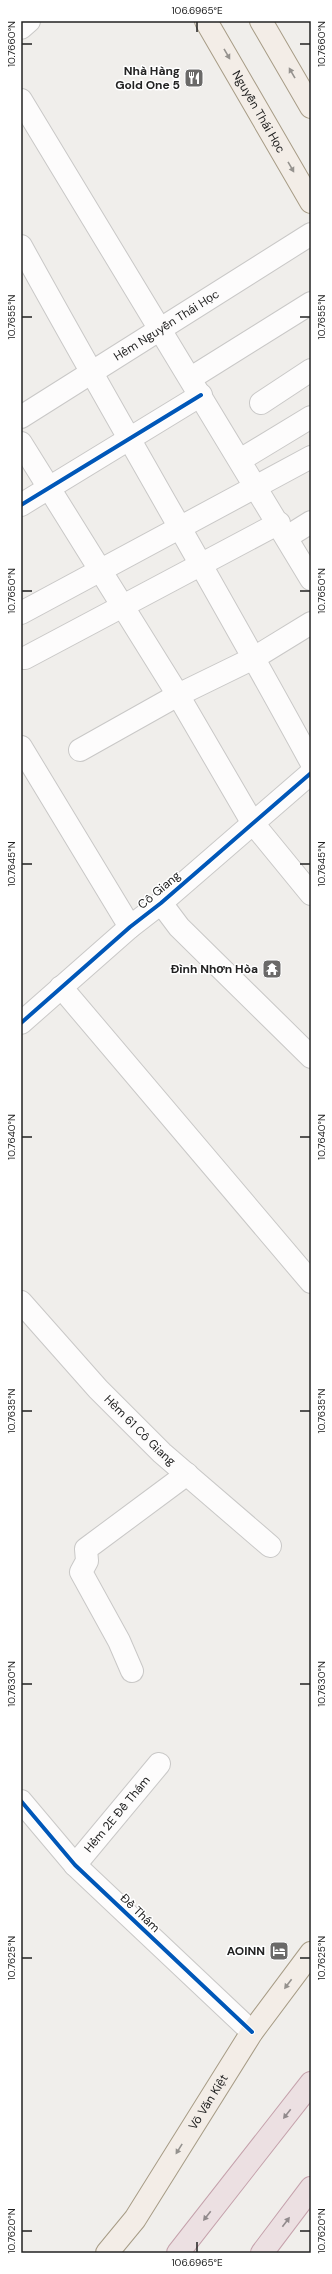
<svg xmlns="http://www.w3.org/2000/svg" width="332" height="2274" viewBox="0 0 332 2274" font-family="'DM Sans',sans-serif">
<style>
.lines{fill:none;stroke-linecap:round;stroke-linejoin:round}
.minor-casing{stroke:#c9c8c7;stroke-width:24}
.major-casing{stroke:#a79c86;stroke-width:24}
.highway-casing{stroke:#c5a2ac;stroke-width:24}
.minor{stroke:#fdfcfc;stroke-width:22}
.major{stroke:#f3ede7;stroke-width:22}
.highway{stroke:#ece0e2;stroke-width:22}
.cycleway-casing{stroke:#fff;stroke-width:6}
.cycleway{stroke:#0057b8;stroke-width:4}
.oneway{fill:#95928e}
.oneway2{fill:#918a8c}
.ticks{fill:none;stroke:#222;stroke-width:1.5}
.labels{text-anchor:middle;stroke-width:3;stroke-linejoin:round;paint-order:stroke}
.poi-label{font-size:12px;font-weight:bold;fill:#222;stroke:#fff;text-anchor:end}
.street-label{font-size:12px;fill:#222;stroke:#fff}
.neatline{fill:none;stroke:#222;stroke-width:1.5}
.ticks-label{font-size:10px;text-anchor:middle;fill:#222}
</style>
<rect width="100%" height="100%" fill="#f0eeeb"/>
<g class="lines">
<defs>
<g id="minor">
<path d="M21,28L29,21"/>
<path d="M21,100L311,579"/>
<path d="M21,246C116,419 217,589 311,762"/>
<path d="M191,378L311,303"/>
<path d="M261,403L311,370"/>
<path id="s1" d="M21,417L311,234"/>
<path d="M21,443L178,695L252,822L311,894"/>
<path d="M240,460L311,417"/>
<path d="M21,505L201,395"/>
<path d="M287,537L311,522"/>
<path d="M21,613L311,457"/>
<path d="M25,658L279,523"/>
<path d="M21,747L130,927"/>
<path d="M80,750L178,695L254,658L311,623"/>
<path d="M161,903L179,927L311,1057"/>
<path d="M61,987L311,1282"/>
<path d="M21,1023L130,927L161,903L311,773"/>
<path id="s2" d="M21,1302L98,1389L162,1453L270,1546"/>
<path d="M132,1671L119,1641L81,1572L87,1561L86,1549L187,1474"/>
<path d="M21,1801L75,1865L252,2032"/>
<path id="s3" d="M75,1865L159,1764"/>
</g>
<g id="major">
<path id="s4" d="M206,21L311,202"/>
<path d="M261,21L311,107"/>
<path id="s5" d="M107,2253L135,2219L252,2032L311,1953"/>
</g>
<path id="highway" d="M178,2253L311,2083
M262,2253L311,2188"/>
</defs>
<use href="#minor" class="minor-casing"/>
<use href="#major" class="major-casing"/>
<use href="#highway" class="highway-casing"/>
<use href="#minor" class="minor"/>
<use href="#major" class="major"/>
<use href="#highway" class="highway"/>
<defs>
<path id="cycleway" d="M21,505L201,395
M21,1023L130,927L161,903L311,773
M21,1801L75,1865L252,2032"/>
</defs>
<use href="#cycleway" class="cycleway-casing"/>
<use href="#cycleway" class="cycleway"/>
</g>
<defs><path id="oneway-solid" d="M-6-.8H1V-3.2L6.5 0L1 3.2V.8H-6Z"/></defs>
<g class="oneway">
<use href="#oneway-solid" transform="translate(227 54) rotate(60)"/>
<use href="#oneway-solid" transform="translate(292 73) rotate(-120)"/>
<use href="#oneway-solid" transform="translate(291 167) rotate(60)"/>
<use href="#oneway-solid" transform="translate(288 1984) rotate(127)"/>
<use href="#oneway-solid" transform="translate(179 2149) rotate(122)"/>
</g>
<g class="oneway2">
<use href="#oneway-solid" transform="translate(287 2114) rotate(128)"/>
<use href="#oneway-solid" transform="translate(207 2216) rotate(128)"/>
<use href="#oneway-solid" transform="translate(286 2222) rotate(-53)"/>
</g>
<path class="ticks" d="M197,22V32M22,44H32M300,44H310M22,317H32M300,317H310M22,591H32M300,591H310M22,864H32M300,864H310M22,1137H32M300,1137H310M22,1411H32M300,1411H310M22,1684H32M300,1684H310M22,1958H32M300,1958H310M22,2231H32M300,2231H310M197,2242V2252"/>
<defs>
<symbol id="restaurant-square" viewBox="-11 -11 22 22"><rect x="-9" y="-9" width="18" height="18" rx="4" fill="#6a6968" stroke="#fff"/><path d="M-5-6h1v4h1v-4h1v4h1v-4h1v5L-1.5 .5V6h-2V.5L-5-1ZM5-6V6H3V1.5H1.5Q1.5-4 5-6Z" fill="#fff"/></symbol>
<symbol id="temple-square" viewBox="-11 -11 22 22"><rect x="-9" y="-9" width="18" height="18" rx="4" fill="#6a6968" stroke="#fff"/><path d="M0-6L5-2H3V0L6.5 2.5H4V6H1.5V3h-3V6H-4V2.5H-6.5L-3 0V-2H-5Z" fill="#fff"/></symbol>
<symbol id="hotel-square" viewBox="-11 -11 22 22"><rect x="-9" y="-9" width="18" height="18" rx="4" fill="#6a6968" stroke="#fff"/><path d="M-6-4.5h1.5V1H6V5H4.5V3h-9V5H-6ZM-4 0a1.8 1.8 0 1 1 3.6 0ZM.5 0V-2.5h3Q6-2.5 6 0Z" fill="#fff"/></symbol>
</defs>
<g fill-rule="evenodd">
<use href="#restaurant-square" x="183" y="67" width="22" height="22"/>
<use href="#temple-square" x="261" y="958" width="22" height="22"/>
<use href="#hotel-square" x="268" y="1940" width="22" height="22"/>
</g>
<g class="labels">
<g class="poi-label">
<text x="180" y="75">Nhà Hàng<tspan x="180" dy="14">Gold One 5</tspan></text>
<text x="258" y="973">Đình Nhơn Hòa</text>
<text x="265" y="1955">AOINN</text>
</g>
<g class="street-label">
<text dy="4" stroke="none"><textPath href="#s4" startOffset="105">Nguyễn Thái Học</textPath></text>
<text dy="4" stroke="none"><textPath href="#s1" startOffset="172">Hẻm Nguyễn Thái Học</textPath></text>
<text transform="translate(159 890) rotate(-40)" y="4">Cô Giang</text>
<text dy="4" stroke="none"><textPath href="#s2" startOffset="175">Hẻm 61 Cô Giang</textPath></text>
<text dy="4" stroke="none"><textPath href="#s3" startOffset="66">Hẻm 2E Đề Thám</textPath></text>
<text transform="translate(140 1913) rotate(44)" y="4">Ðề Thám</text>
<text dy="4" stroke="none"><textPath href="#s5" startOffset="182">Võ Văn Kiệt</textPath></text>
</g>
</g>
<rect width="332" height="2274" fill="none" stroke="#ffffff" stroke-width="44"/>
<rect x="22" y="22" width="288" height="2230" class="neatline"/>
<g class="ticks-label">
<text x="197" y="14">106.6965°E</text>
<text transform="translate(11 44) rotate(-90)" y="4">10.7660°N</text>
<text transform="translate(321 44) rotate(-90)" y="4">10.7660°N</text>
<text transform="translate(11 317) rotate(-90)" y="4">10.7655°N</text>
<text transform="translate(321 317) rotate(-90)" y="4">10.7655°N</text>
<text transform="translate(11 591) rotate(-90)" y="4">10.7650°N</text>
<text transform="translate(321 591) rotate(-90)" y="4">10.7650°N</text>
<text transform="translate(11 864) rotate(-90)" y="4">10.7645°N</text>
<text transform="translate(321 864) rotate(-90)" y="4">10.7645°N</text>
<text transform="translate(11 1137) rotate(-90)" y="4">10.7640°N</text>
<text transform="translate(321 1137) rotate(-90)" y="4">10.7640°N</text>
<text transform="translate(11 1411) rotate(-90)" y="4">10.7635°N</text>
<text transform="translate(321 1411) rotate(-90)" y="4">10.7635°N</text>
<text transform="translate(11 1684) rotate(-90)" y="4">10.7630°N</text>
<text transform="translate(321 1684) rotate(-90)" y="4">10.7630°N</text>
<text transform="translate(11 1958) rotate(-90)" y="4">10.7625°N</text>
<text transform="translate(321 1958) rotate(-90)" y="4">10.7625°N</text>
<text transform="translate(11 2231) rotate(-90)" y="4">10.7620°N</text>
<text transform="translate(321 2231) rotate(-90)" y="4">10.7620°N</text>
<text x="197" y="2266">106.6965°E</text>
</g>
</svg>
